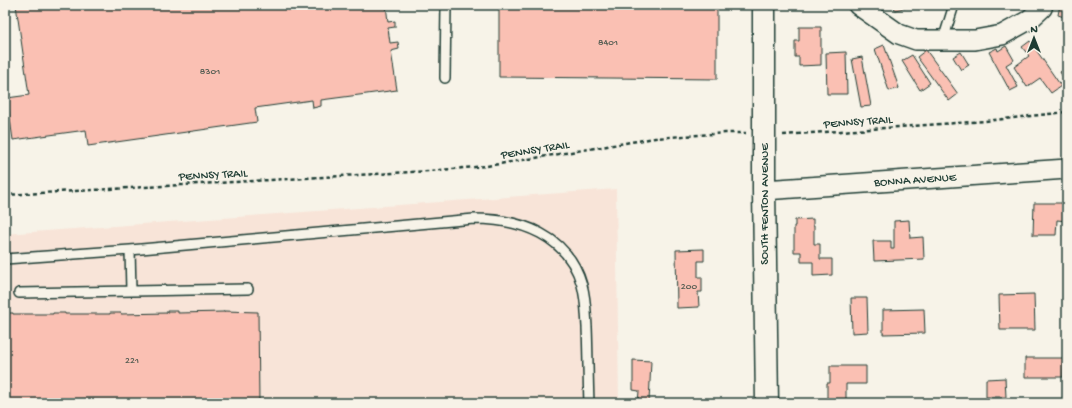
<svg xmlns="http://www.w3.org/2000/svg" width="1072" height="408" viewBox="0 0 1072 408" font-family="'Gochi Hand',sans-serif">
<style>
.built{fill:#f8e4d8}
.building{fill:#fac0b3;stroke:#1f3d34}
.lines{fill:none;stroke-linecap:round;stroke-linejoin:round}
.service-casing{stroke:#1f3d34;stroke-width:12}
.minor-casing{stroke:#1f3d34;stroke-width:22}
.tertiary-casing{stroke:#1f3d34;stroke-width:25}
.path{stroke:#1f3d34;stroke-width:2.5;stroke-dasharray:4 3;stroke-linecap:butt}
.service{stroke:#f7f3e8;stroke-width:9}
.minor{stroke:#f7f3e8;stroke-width:19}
.tertiary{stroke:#f7f3e8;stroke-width:22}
.labels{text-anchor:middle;stroke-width:3;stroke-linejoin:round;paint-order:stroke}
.number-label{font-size:10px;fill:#565e54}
.street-label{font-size:12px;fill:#1f3d34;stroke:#f7f3e8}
</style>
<rect width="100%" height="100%" fill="#f7f3e8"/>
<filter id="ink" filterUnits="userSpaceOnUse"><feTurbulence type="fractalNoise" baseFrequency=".025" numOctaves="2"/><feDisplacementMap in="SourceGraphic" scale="8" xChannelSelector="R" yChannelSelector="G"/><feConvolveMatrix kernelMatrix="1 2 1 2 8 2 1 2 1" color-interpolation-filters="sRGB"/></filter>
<g filter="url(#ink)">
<path class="built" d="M616,189L619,403H5V234Z"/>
<path class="building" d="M16,5H386L388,22L395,21V27L388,28L390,43L398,42L399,49L391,51L397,90L321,100V106L313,108L312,100L255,108L257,122L88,146L86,130L13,140L7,98L29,95Z
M499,5H717V79L499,77Z
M894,5H918L895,10Z
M1060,5L1067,6V18L1058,15Z
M799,27H821V65L799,66V57H795V41H799Z
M1030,41L1061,86L1051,93L1040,78L1027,87L1014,67L1029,56L1022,47Z
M884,45L899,88L889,91L875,49Z
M1006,46L1014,60L1006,65L1018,87L1010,91L989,52L997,48L998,51Z
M926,50L958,94L949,101L917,57Z
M846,52L847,94H827L826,53Z
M961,52L969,65L961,70L953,57Z
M912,55L930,83L920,90L902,61Z
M862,57L871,106L861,107L852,59Z
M1067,68V84L1060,72Z
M1034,203H1067V221L1057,220L1056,235H1033Z
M813,219V226H814V244H820V259H832V275L813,276V262H801V252H794V226H795V220Z
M909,220L910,238L923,237L924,259L874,261L873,241H891V249H894V221Z
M704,249V261H698V277H702V292H698L699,307L677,308L676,250Z
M1034,294L1035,330H1000L999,295Z
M851,298H867L868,332L852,333Z
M924,309L925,333L883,334V310Z
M167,311H178V313L224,312V311L258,312L259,403H5V313H13V314H53V313H65V314H110V313H121V314L167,313Z
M1025,358H1064L1063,377H1025Z
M633,360L651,361L649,402L668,403H638L639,391L633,390Z
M830,366H866V384H846V403H827V383H830Z
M1005,378L1006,397H986V379Z"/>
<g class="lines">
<defs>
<path id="service" d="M943,40L954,5
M445,78L446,5
M130,250L131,291
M5,259L130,250L474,219C521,219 568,235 582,285C586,299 586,313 587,327C588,352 588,378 589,403
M19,293L248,289"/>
<path id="minor" d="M858,5L899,34L916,40H975L1002,35L1029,20L1042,8L1043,5
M764,190L1067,169"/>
<path id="tertiary" d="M764,5V190L767,403"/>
</defs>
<use href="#service" class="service-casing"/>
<use href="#minor" class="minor-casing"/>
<use href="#tertiary" class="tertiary-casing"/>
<path class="path" d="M783,135L985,121L1067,112
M5,195L429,171L487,166L655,138L725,133H746"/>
<use href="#service" class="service"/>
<use href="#minor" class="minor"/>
<use href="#tertiary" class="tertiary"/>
</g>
</g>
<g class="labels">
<g class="number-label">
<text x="608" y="45">8401</text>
<text x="210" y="74">8301</text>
<text x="689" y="289">200</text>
<text x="132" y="363">221</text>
</g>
<g class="street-label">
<text transform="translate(858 121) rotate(-4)" y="4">PENNSY TRAIL</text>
<text transform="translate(535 149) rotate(-9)" y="4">PENNSY TRAIL</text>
<text transform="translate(213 174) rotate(-3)" y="4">PENNSY TRAIL</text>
<text transform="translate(915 179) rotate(-4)" y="4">BONNA AVENUE</text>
<text transform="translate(764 204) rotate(-90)" y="4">SOUTH FENTON AVENUE</text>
</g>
</g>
<rect width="1072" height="408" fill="none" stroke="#f7f3e8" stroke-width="20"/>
<rect x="10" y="10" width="1052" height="388" fill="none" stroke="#1f3d34" stroke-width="1.5" filter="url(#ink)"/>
<g transform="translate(1034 38)" stroke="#f7f3e8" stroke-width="3" paint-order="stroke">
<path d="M0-3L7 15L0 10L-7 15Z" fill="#1f3d34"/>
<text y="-6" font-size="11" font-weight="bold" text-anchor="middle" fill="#1f3d34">N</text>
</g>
</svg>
